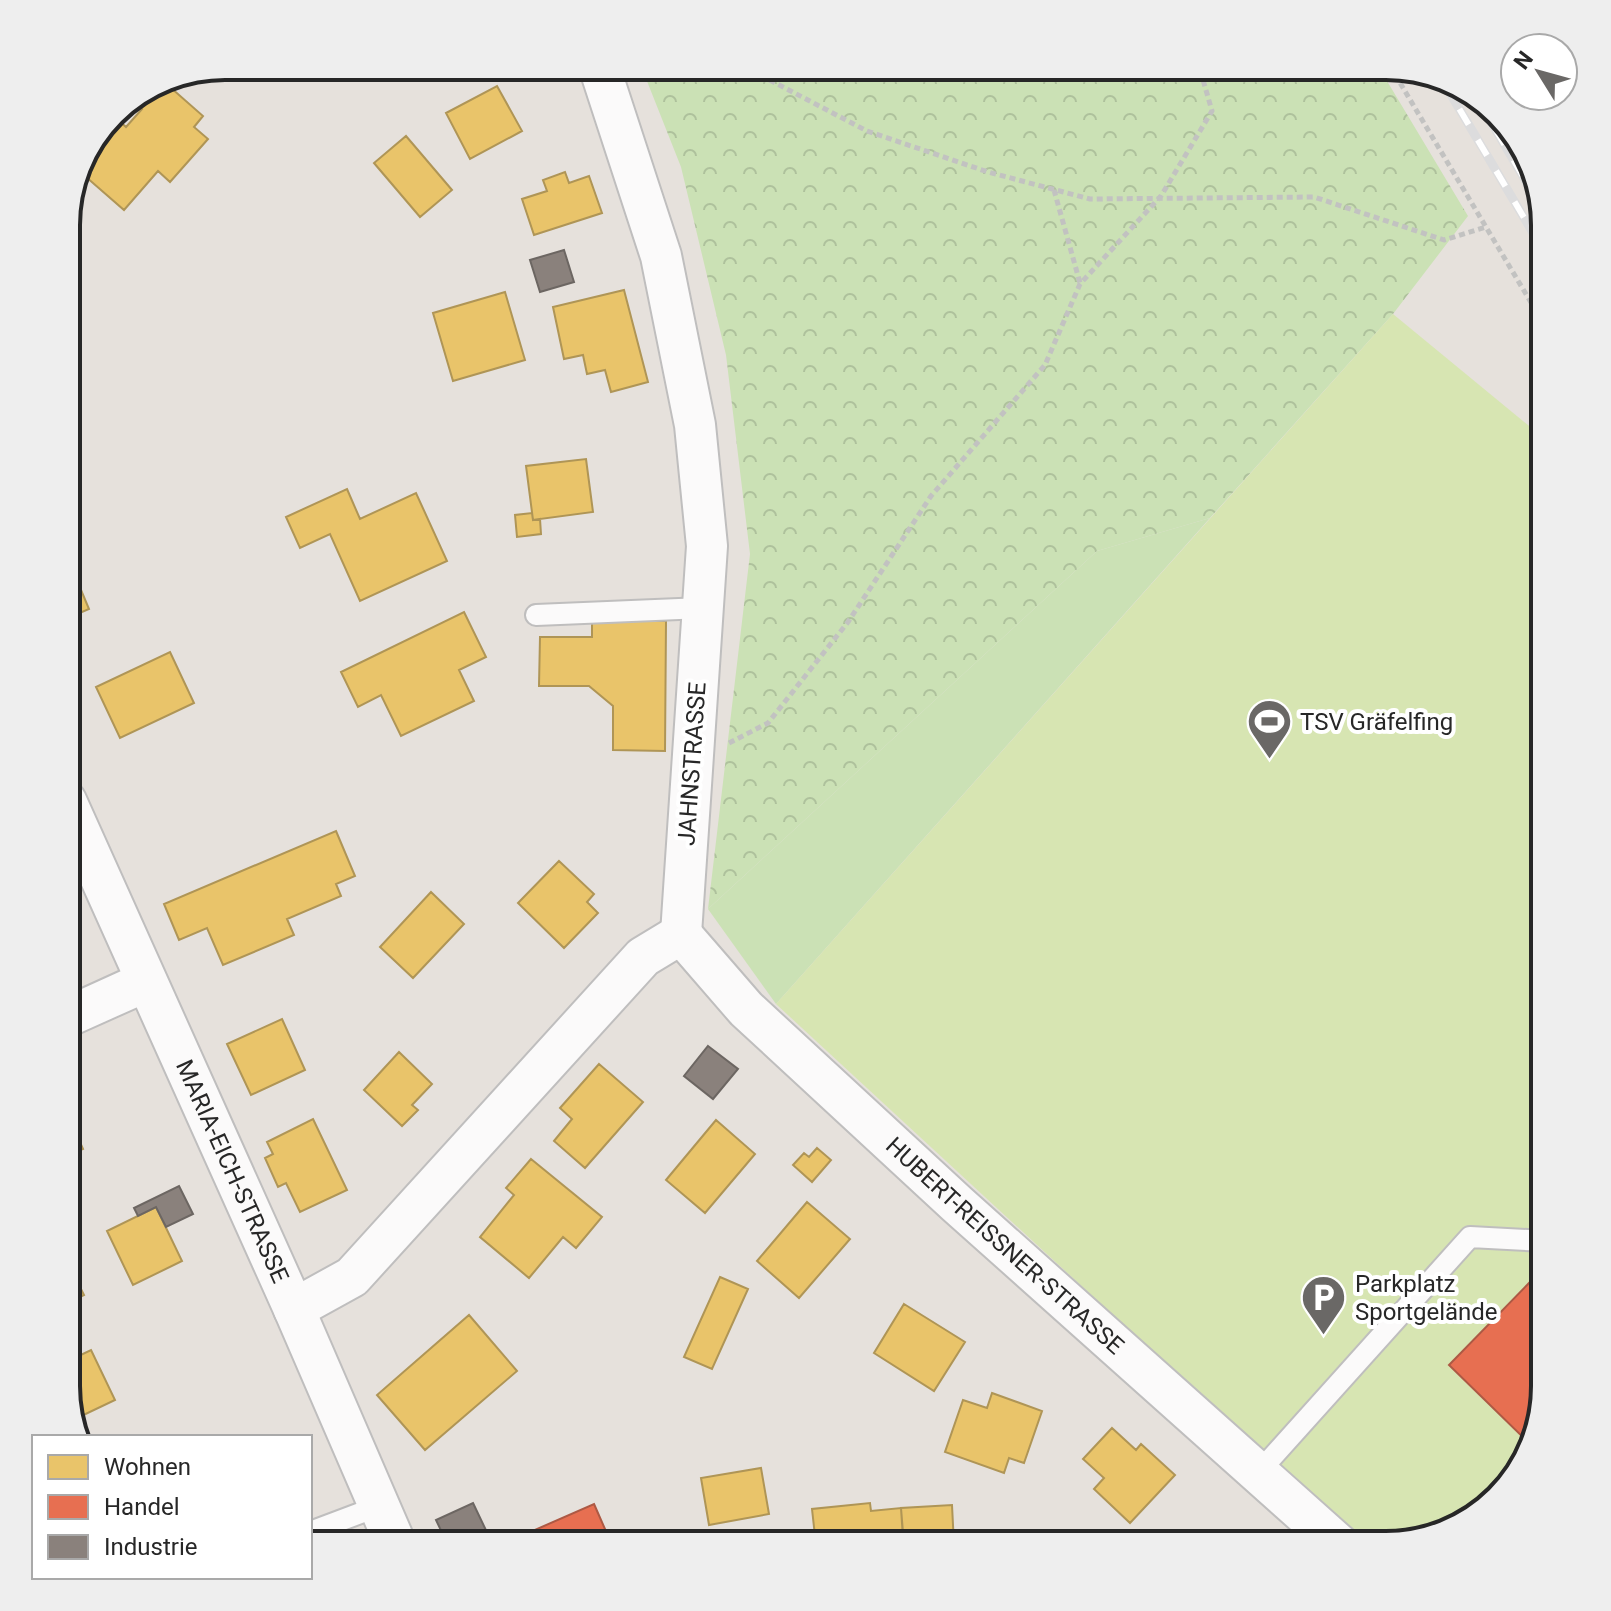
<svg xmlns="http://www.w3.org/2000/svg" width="1611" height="1611" viewBox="0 0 1611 1611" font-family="Roboto,sans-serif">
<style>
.grass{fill:#cbe1b5}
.forest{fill:url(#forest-crowns)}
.pitch{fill:#d7e5b2}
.homes{fill:#e9c46a;stroke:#af9556;stroke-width:2}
.shops{fill:#e76f51;stroke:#ad5944;stroke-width:2}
.industry{fill:#8a817c;stroke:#6c6662;stroke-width:2}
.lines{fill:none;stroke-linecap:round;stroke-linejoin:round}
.lane-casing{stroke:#bfbebe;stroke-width:24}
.street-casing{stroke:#bfbebe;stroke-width:44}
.path{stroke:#c2c2c1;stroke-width:5;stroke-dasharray:6 4;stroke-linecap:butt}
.lane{stroke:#fbfafa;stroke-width:20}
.street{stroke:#fbfafa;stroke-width:40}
.rail-casing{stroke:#dcdcdd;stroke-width:9}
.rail{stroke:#fff;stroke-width:6;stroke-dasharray:18;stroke-linecap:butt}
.labels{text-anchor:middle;stroke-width:8;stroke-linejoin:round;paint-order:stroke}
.poi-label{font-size:24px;fill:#272727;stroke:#fff;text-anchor:start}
.street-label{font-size:24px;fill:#272727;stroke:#fff}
.rim{fill:none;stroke:#272727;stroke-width:4}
</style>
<defs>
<pattern id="forest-crowns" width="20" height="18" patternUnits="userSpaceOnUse" patternTransform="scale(2)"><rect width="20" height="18" fill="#cbe1b5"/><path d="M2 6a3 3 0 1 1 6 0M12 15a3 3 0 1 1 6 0" fill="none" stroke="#aec19c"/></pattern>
</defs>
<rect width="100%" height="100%" fill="#e6e1dc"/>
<path class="grass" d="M1210,518L776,1004L708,909L1097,551Z"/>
<path class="forest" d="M641,66H1378L1468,216L1393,314L1210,518L1097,551L708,909L750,554L726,355L681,167Z"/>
<path class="pitch" d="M1393,314L1545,439V1386L1533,1447L1491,1505L1446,1533L1386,1545H1362L776,1004Z"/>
<path class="homes" d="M162,80L203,116L194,127L208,139L170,182L158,171L124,210L78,170L82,156L116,118L126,127L142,109L131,99Z
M497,86L522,131L470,159L446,113Z
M406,136L452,190L420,217L374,163Z
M565,172L569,183L589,176L602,213L534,235L522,199L547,191L543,180Z
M624,290L648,382L611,392L605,370L587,374L583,355L564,359L553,307Z
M505,292L525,360L453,381L433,313Z
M586,459L593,512L533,520L526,466Z
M347,489L360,519L416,493L447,561L360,601L330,534L300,548L286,517Z
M532,513L533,520L540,519L541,534L517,537L515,515Z
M71,566L89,609L66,619V567Z
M464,612L486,657L459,670L474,701L401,736L381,695L358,707L341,672Z
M592,621H666L665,751L613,750V706L589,686H539L540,637H592Z
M170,652L194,703L120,738L96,687Z
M336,831L355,876L336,884L341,896L287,919L294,935L223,965L207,928L179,940L164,904Z
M559,861L594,894L587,902L598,913L564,948L518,903Z
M431,892L464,924L413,978L380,947Z
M282,1019L305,1070L251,1095L227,1044Z
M399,1052L432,1084L412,1105L418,1110L402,1126L364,1090Z
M599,1064L643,1102L585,1168L554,1141L572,1119L560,1108Z
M66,1110L83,1149L66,1156Z
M313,1119L347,1190L300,1212L286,1183L278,1187L265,1158L273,1154L267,1142Z
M716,1120L755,1154L705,1213L666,1180Z
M817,1148L831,1160L812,1182L793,1165L804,1153L809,1157Z
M531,1159L602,1217L576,1248L563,1237L529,1278L480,1237L514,1195L506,1188Z
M807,1202L850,1239L799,1298L757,1261Z
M156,1207L182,1261L133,1285L107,1231Z
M66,1259L84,1295L66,1304Z
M720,1277L748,1289L712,1369L684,1357Z
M904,1304L965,1342L934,1391L874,1353Z
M469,1315L517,1371L425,1450L377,1395Z
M91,1350L115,1400L73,1420L66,1386V1362Z
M992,1393L1042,1411L1024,1463L1009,1458L1004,1473L945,1452L963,1400L987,1408Z
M1112,1428L1136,1450L1141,1444L1175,1475L1130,1523L1094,1489L1104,1478L1083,1459Z
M761,1468L769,1514L709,1525L701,1478Z
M870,1503L871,1511L901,1508L903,1538L875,1541L876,1545H816L812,1509Z
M952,1505L954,1545H904L901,1508Z"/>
<path class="shops" d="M1529,1283L1541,1295L1545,1290V1386L1533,1447L1449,1365Z
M594,1504L612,1545H514L512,1540Z"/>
<path class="industry" d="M564,250L574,282L540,292L530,260Z
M708,1046L738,1069L713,1099L684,1076Z
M179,1186L193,1214L166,1227L156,1207L138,1216L134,1208Z
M473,1503L493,1545H448L436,1520Z"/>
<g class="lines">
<defs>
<path id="lane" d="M536,615L703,608
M66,1007L143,972
M66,1028L151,990
M1258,1473L1470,1237L1545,1241
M310,1532L379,1506"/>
<g id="street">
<path d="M599,66L661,256L695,425L707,546L681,934"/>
<path id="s1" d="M66,801L294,1309L396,1545"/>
<path id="s2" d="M681,934L746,1009L957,1204L1339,1545"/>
<path d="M294,1309L352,1277L643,957L681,934"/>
</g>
</defs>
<use href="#lane" class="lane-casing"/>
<use href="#street" class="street-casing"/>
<path class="path" d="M743,66L867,131L988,172L1090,199L1314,197L1444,240L1486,227
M1390,66L1545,326
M638,67L651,66
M1054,190L1080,283
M729,743L768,723L848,622L931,496L1045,365L1080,284L1161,196L1212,111L1199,66"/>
<use href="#lane" class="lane"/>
<use href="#street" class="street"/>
<defs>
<path id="rail" d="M1441,78L1545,253
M1477,98L1541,207"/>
</defs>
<use href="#rail" class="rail-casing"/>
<use href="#rail" class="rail"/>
</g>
<defs>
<symbol id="stadium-pin" viewBox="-11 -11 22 30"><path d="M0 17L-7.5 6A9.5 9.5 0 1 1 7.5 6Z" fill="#6a6866" stroke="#fff"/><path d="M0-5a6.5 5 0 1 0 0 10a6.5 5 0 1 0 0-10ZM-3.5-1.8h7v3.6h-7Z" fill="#fff"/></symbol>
<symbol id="parking-pin" viewBox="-11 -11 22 30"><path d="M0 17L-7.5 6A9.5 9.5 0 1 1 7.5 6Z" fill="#6a6866" stroke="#fff"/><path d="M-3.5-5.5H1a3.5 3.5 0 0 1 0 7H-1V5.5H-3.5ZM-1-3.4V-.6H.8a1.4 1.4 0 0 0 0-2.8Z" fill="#fff"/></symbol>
</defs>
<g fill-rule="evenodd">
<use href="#stadium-pin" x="1244" y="696" width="51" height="69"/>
<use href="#parking-pin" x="1298" y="1272" width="51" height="69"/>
</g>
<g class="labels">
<g class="poi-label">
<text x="1300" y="730">TSV Gräfelfing</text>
<text x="1355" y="1292">Parkplatz<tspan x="1355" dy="28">Sportgelände</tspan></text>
</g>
<g class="street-label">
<text transform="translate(692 764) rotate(-86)" y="8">JAHNSTRASSE</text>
<text dy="8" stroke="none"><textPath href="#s1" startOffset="406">MARIA-EICH-STRASSE</textPath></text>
<text dy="8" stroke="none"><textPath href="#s2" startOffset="450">HUBERT-REISSNER-STRASSE</textPath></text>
</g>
</g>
<path d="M0 0H1611V1611H0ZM225 80H1386A145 145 0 0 1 1531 225V1386A145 145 0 0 1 1386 1531H225A145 145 0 0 1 80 1386V225A145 145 0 0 1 225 80Z" fill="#eee" fill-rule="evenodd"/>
<path class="rim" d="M225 80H1386A145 145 0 0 1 1531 225V1386A145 145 0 0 1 1386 1531H225A145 145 0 0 1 80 1386V225A145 145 0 0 1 225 80Z"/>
<rect x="32" y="1435" width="280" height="144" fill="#ffffff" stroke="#a9a9a9" stroke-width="2"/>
<rect x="48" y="1455" width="40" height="24" fill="#e9c46a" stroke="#a9a9a9" stroke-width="2"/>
<text x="104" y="1475" font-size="24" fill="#272727">Wohnen</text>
<rect x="48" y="1495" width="40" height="24" fill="#e76f51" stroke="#a9a9a9" stroke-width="2"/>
<text x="104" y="1515" font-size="24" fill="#272727">Handel</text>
<rect x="48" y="1535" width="40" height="24" fill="#8a817c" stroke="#a9a9a9" stroke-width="2"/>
<text x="104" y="1555" font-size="24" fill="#272727">Industrie</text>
<g transform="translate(1539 72) rotate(307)"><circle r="38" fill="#ffffff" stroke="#a9a9a9" stroke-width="2"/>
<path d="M0-6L14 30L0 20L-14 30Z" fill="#6a6866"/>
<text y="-12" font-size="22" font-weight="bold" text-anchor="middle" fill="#272727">N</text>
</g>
</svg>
